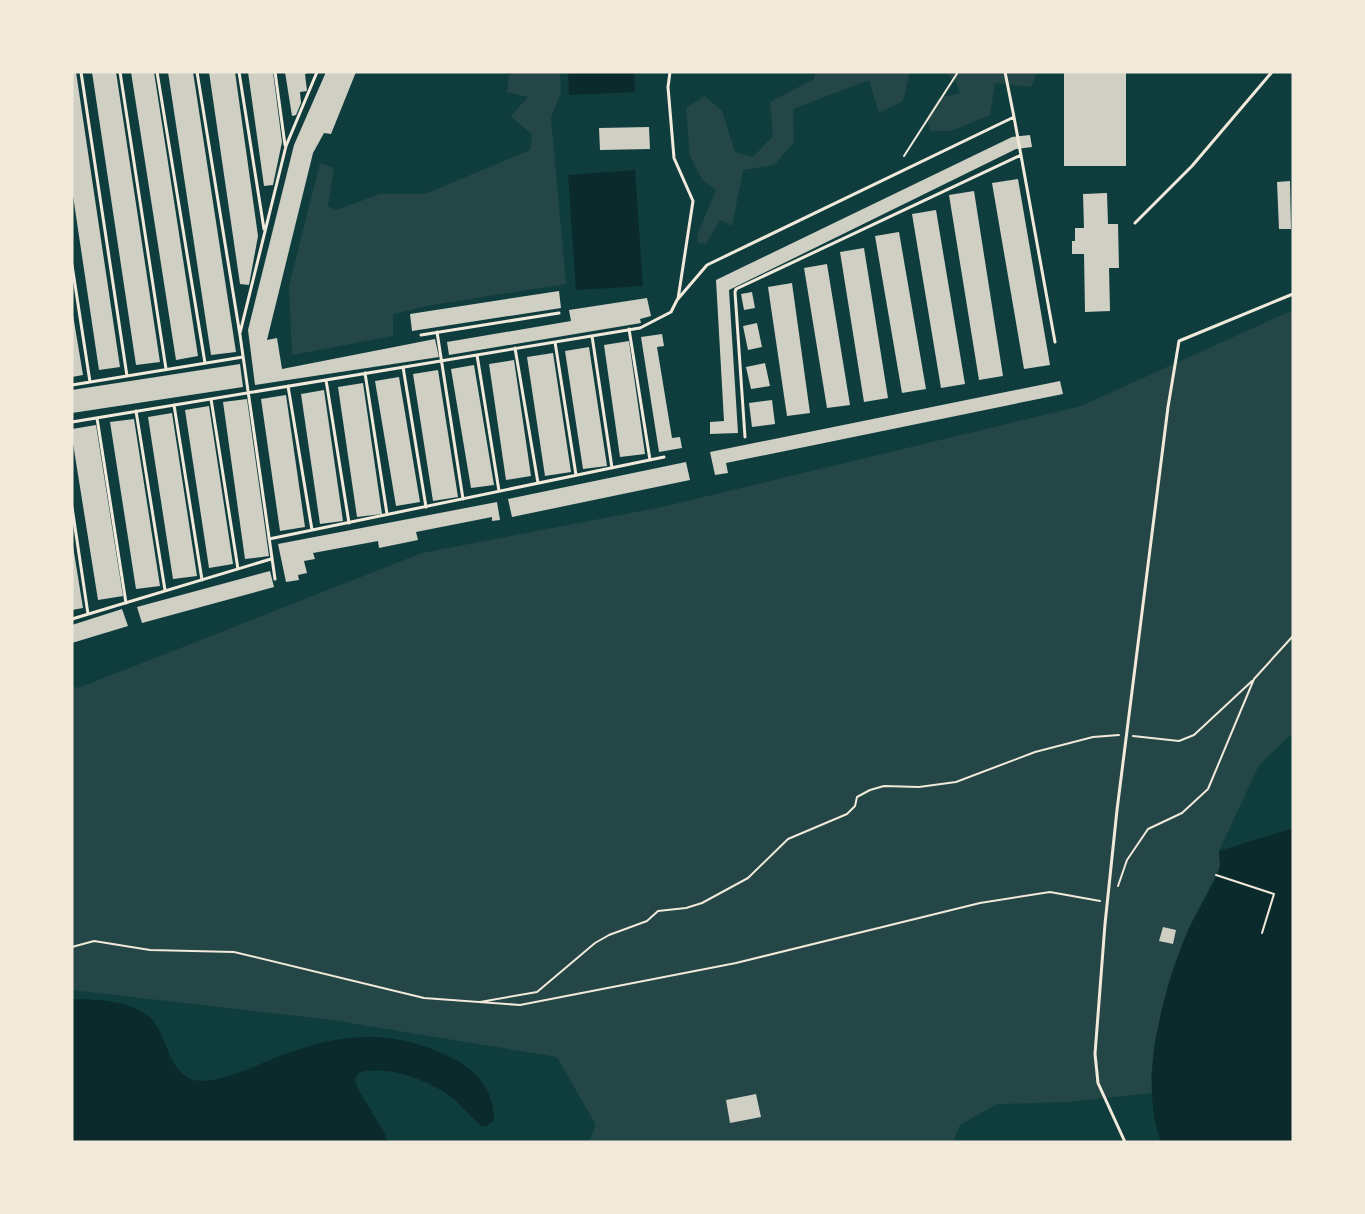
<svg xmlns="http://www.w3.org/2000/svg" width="1365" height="1214" viewBox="0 0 1365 1214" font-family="Helvetica,sans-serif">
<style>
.green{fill:#244646}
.water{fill:#0a2a2b}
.building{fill:#cfcfc3}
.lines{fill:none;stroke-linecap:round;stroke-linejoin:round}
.path{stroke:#f1e9da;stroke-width:2}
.service{stroke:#f1e9da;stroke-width:3}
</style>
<rect width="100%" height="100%" fill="#0f3d3e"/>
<path class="green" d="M518,72H560L561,92L551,118L566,284L432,305L393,314V336L292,355L289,286L320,163L334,168L328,206L336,210L380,194H425L530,150L532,135L511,116L528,97L507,92L509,75Z
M816,72H910L903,101L879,113L869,80L793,109L794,142L774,165L743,170L732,226L720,220L706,244L698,242L697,235L716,190L703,181L690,156L686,108L705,96L722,111L735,152L753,157L773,136L770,102L814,79Z
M944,72H1035L1036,75L1031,87L995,83L990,115L951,131H931L926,119L938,98L960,93L956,82Z
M1293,310V733L1259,765L1219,851L1220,867L1187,932L1170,978L1154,1044L1151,1077L1152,1093L1068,1102L997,1104L960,1125L953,1142H589L596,1125L557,1057L332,1020L72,990V688L81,687L422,553L662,507L1081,406Z"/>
<path class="water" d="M568,72H634L635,92L569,95Z
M635,170L643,286L576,290L568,175Z
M1293,828V1142H1161C1138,1082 1163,988 1188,931C1194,916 1219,877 1220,865C1220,860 1219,855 1219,851Z
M72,999C96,999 126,1000 147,1015C170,1032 166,1081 203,1081C228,1080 254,1066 277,1057C340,1033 392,1027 454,1059C478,1071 494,1092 494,1120L487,1126H482C470,1117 460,1103 447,1094C423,1078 386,1065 358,1073L355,1080L359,1091L383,1130L388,1142H72Z"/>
<path class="building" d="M72,72H76L120,367L99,370L72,189Z
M92,72H116L160,362L136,365Z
M131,72H154L198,356L176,360Z
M168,72H193L236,352L211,355Z
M209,72H235L258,236L249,285L240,284Z
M248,72H273L282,142L273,185L264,186Z
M285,72H310L305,74L307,91L300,92L301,103L296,115L292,116Z
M326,72H356L331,134L324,133L313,153L267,340L277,338L282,369L435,339L439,357L255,385L248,330L294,145Z
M1064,72H1126V166H1064Z
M649,127L650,149L600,150L599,128Z
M1030,135L1032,147L1016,149L729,290L738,433L710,434V422L724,421L716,280L1012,137Z
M1018,179L1050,365L1024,369L992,183Z
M1290,181L1291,229H1279L1277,182Z
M974,191L1003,376L979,380L949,195Z
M1107,193L1108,224H1118L1119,268H1109L1110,311L1085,312L1084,254H1072V241H1075V228H1084L1083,194Z
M936,210L965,384L941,388L912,214Z
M899,232L926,389L902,393L875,236Z
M864,248L888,398L864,402L840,252Z
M827,264L850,405L827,408L804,268Z
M792,283L810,413L787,416L768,287Z
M559,291L561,308L412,331L410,314Z
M752,292L755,308L744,310L741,294Z
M647,298L651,316L640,319L641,323L449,355L447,342L571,321L569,310Z
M72,309L83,375L72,377Z
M757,323L762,347L748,350L743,326Z
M662,334L664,346L657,347L672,438L680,437L682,448L659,452L641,337Z
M629,341L645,454L620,457L604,345Z
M589,347L607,466L583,469L565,351Z
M553,353L571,472L545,476L527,357Z
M514,360L531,476L506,480L489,364Z
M765,363L770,386L751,389L746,367Z
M240,364L243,387L72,413V390Z
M474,365L494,485L471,488L451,369Z
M438,370L458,497L433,501L413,374Z
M399,377L420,502L396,506L375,381Z
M1060,381L1063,394L726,463L728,473L715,475L710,452Z
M363,383L382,514L357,517L338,387Z
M324,390L343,521L320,524L301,394Z
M286,395L305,527L280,531L261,399Z
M247,399L269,556L245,559L223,402Z
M772,400L775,424L752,427L749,403Z
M209,406L233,564L209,568L185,410Z
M172,413L197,576L173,579L148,417Z
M134,419L160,586L136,589L110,422Z
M96,425L123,596L98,600L72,437V429Z
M686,462L690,480L512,517L508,499Z
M497,502L500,520L492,521V517L416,532L418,540L379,548L378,541L313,553L315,559L304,561L307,573L298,575L299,580L286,582L278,544Z
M72,540L83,608L72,610Z
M270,571L274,587L142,623L137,607Z
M122,609L128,626L72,643V625Z
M1163,927L1176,930L1173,944L1159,941Z
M756,1094L761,1117L730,1123L726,1100Z"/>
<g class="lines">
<path class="path" d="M904,156L958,72
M1133,736L1179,741L1194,735L1252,681
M1216,875L1274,894L1262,933
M1118,886L1127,860L1148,829L1182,813L1208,789L1254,679L1293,636
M72,947L94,941L150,950L234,952L424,998L520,1005L736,963L980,903L1050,892L1100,901
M480,1002L537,992L595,943L609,935L647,921L658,911L686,908L702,903L748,878L788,839L847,814L855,806L857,797L870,790L884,786L919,787L956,782L1035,752L1093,737L1119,735"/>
<path class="service" d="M81,72L127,376
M120,72L166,369
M157,72L205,363
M197,72L240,335L275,579
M239,72L264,229
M275,72L285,145
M670,72L668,87L674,158L693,201L678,299
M1014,117L1055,342
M1135,223L1192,166L1272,72
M72,265L90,382
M629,329L650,460
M437,332L463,499
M240,333L286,146L317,72
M421,335L559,313
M592,336L612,468
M555,342L576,475
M515,348L538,483
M477,355L499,491
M403,367L426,507
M365,373L387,514
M326,380L349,523
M72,385L243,357
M288,386L312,530
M211,399L238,569
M174,405L202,580
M136,411L165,590
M97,418L126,603
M72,422L640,328L671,312L677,300L707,265L1014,117L1005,72
M745,437L735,292L736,289L1021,155
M72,507L88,614
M269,539L664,457
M72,619L271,559
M1125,1142L1098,1083L1095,1054L1105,924L1117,810L1168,407L1179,341L1293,294"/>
</g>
<rect width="1365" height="1214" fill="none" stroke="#f1e9da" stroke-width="147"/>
</svg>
